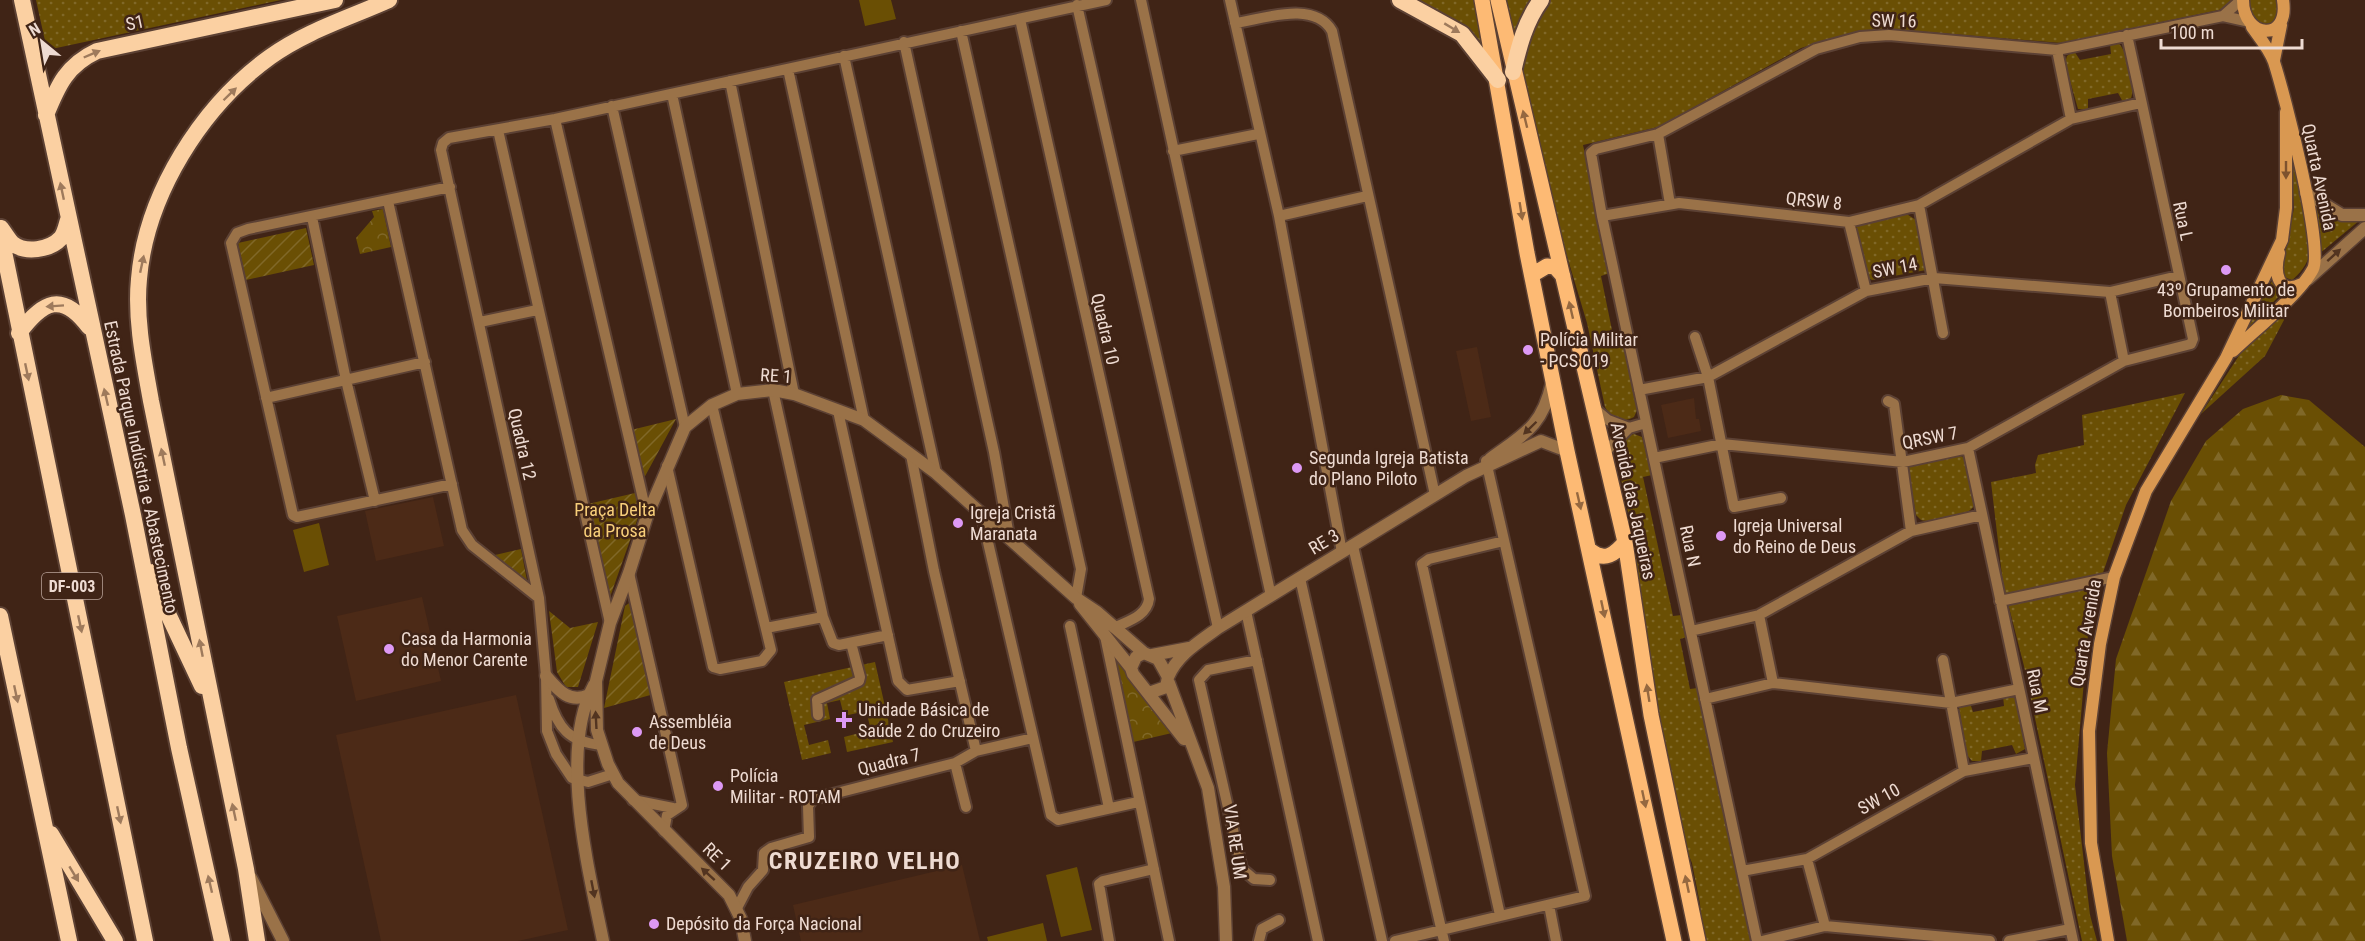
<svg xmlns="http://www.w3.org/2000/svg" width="2365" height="941" viewBox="0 0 2365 941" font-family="'Roboto Condensed',sans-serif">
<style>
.built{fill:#4c2a17}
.grass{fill:url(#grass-dots)}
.forest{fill:url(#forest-firs)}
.park{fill:url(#park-crowns)}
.garden{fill:url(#garden-furrows)}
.pitch{fill:#6a4f04}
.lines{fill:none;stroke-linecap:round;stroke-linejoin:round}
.minor-casing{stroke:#5c4134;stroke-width:14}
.tertiary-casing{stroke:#5c4134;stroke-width:15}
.secondary-casing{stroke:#5c4134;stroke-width:15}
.primary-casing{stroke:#5c4134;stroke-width:18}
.trunk-casing{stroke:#5c4134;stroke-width:20}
.minor{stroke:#9a7248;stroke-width:10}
.tertiary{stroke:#9a7248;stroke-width:12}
.secondary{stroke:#d99851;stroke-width:12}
.primary{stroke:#fdba74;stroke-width:15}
.trunk{stroke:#fbd0a2;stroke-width:16}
.oneway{fill:#9e7a5c}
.oneway2{fill:#956840}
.oneway3{fill:#7d522e}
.oneway4{fill:#523420}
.poi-dot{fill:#dd99f4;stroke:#402416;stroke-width:2}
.labels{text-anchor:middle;stroke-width:5;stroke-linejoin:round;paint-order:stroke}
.shield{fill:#402416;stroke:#baa49a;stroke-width:1.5}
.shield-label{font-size:16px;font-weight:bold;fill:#eedbd2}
.street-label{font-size:18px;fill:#eedbd2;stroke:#402416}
.poi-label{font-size:18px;fill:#eedbd2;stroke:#402416;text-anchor:start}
.park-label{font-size:18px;fill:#f8cf7a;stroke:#402416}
.district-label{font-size:24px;font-weight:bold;letter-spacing:1.5px;fill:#eedbd2;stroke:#402416}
</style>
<defs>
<pattern id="grass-dots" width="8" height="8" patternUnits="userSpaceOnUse" patternTransform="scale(1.5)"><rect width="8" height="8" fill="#6a4f04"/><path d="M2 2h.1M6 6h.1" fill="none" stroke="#806828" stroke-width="1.8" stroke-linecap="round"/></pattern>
<pattern id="forest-firs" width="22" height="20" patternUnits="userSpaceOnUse" patternTransform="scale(1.5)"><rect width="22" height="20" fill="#6a4f04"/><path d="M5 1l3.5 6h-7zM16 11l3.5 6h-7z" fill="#806828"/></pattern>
<pattern id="park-crowns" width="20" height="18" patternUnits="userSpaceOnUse" patternTransform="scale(1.5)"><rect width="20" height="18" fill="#6a4f04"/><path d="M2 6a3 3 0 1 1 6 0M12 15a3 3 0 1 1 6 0" fill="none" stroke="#806828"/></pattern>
<pattern id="garden-furrows" width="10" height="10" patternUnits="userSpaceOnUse" patternTransform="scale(1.5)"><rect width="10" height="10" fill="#6a4f04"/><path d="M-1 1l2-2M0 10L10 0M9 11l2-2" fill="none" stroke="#806828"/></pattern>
</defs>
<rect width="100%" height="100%" fill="#402416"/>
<path class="built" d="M1477,347L1491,417L1471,421L1456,351Z
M1694,398L1696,419H1699L1701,431L1668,438L1661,405Z
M433,497L444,546L376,561L365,511Z
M422,597L441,681L356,701L337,616Z
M516,695L568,930L518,941H381L336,735Z
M962,865L980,941H801L793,905Z"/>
<path class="grass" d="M36,0H281L47,50Z
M1412,0H1474L1485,51L1475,38Z
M1502,0H1535L1513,48Z
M1548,0H2236L2219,10L2061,43L1891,29L1830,39L1801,48L1658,127L1583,145L1610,273L1601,276L1615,345L1624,344L1638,408L1634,417C1622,424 1611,418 1605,407L1587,323L1552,206L1523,69V52Z
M2249,0H2278V19L2269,26L2257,22L2250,10Z
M2117,42C2127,48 2136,87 2131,98L2123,102L2118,93L2088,99V110L2078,109L2065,63L2067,56L2074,51L2080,60L2111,54L2110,44Z
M2290,140C2295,165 2314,230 2310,253C2308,263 2300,274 2292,280L2281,276L2294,208Z
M2314,206C2328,219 2342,221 2360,220L2319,254L2320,229Z
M1905,213L1916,220L1926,270L1872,280L1867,277L1856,228L1859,224Z
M2272,281L2284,291L2239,337Z
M2280,309L2284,320L2265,356L2201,414L2244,348Z
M2185,393L2126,505L2090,611L2075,785L2090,915L2097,941H2082L2024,666L2003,584L1991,482L2036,473L2035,465L2038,455L2084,445L2082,415Z
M1634,434L1642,437L1652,475L1643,477L1673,616L1682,615L1687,637L1680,639L1690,689L1698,688L1751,941H1703L1700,904L1692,863L1682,839L1652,698L1633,536L1616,455C1616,444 1624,437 1634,434Z
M1958,454L1967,460L1975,504C1970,517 1934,524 1921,520L1916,515L1908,468L1910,465Z
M875,662L893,742L847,752L844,737L871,730L866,711L844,716L840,700L827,703L830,719L804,725L809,745L828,740L831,753L802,760L784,682Z
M2010,695L2016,699L2025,749L2016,754L2012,745L1982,751L1981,761H1972L1967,755L1959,708L1970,703L1973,712L2004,706L2003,696Z"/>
<path class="forest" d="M2281,395L2309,400L2365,447V941H2127L2112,856L2107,753L2116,659L2171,501L2206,441L2243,409Z"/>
<path class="park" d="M383,209L391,247L360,254L356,238L374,217L372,211Z
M1110,649L1172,733L1129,743Z"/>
<path class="garden" d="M306,228L314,265L246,280L238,243Z
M676,419L643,480L631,430Z
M635,493L640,512L610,597L588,504Z
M521,549L528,586L491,556Z
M632,601L654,694L604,708L625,606Z
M549,611L570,628L598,622L578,687H566L557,672Z"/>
<path class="pitch" d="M859,0H891L896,19L865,26Z
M319,523L329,565L304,572L293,530Z
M1077,867L1092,930L1061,937L1046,875Z
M1043,923L1047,941H988L987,937Z"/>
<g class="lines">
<defs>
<path id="minor" d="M1141,0L1271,596
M1230,0L1279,216L1342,552
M1077,5L1218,628
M2223,16L2241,0
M1020,19L1149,599C1147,616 1128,621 1114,628
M1235,23C1263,19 1314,0 1332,31L1435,495
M961,31L1081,569L1076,598
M904,42L994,452L1009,536
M2057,50L2071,119
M844,56L936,473
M788,69L864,420
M730,81L794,394
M672,94L737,394
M612,106L685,427
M555,119L647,516
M498,130L610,623
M1658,134L1670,204
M1173,151L1258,134
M450,187L248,229L237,233L231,243L293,515L297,517L452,484
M388,201L462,530L472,545L539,598
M1919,205L1943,333
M1279,216L1367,196
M1602,216L1679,203L1849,222L1919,205L2071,119L2141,103
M312,217L346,380L375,501
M1849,222L1866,291
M2110,292L2124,361
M480,322L537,310
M1695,337L1708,377L1734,507L1781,498
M773,390L823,617L833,643L839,645L888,635
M1639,390L1708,377L1866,291L1934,278L2110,292L2178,276
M266,398L425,362
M1888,401L1894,404L1911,531
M1594,408L1608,420L1629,428
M838,411L898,681L907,690L960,681
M1968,448L2073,941
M1603,454L1629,428L1646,423
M1654,458L1722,444L1903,462L1968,448L2124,361L2191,344L2193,339L2127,35
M667,466L713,667L720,669L762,661L771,650L712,405
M981,512L1051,815L1058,820L1138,802
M1353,546L1444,941
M629,573L682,805L667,815L664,831
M1300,578L1382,941
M2000,601L2114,577
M1246,611L1318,941
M1759,615L1773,683
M1070,626L1109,808
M766,628L823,617
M1691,631L1759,615L1911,531L1982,515
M1105,636L1169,941
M1257,660L1208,670L1199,680L1242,869L1254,879L1270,880
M1943,660L1964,771
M549,699C558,728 569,742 601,745
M1705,699L1773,683L1951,703L2019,689
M818,715L817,700L859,681L860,677L851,643
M976,751L1033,738
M955,763L966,807
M613,774L588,782L572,778L556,754L547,731L546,676L539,598L441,150L443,143L449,138L555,119L1106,0
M633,800L673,808
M1807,859L1825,926
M1742,871L1807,859L1964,771L2034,758
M1549,905L1556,941
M737,908L748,887L763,870L764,853L771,848L809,837L808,806L813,799L955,763L976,751L934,571L911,455
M1500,915L1422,564L1429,559L1504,541
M1109,941L1099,884L1103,881L1154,869
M1259,941L1262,929L1279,920
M1395,941L1585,896L1486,461
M1757,941L1602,216L1591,153L1596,149L1658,134L1816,49L1860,37L1889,35L2057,50L2223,16L2250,22
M1762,941L1825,926L1990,941
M2009,941L2070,929"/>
<path id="tertiary" d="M2306,193L2342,215H2365
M2308,279L2365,228
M1490,459C1524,434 1542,427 1552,383
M1080,604L1131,668
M1152,655L1189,648
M546,676C558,690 569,704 589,695
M1168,677C1178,654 1199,642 1218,628L1466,476L1541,441L1567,451
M1169,683L1208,788L1224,887L1226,941
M594,685C558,751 589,871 603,941
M1149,693L1166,687L1168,677L1158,659L1144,653L1136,657L1131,668L1133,674L1184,739
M251,878L283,941
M745,941L741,919L729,895L618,783L608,764L597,730L596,681L610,623L629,573L647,516L685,427L712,405L737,394L773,390L794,394L864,420L936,473L1076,598L1097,612L1144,653"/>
<path id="secondary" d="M2243,0C2243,39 2290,43 2283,0
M2274,60L2281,25
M2279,253C2274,272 2277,296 2302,284
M2233,351C2255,330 2300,294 2313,269C2324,247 2284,93 2274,62C2270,50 2260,38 2252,27
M2108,941L2091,843L2089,731L2100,644L2114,577L2146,491L2226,358L2282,240L2286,208V112"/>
<path id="primary" d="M1482,0L1527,253L1567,451L1674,941
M1498,0L1625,542L1651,715L1698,941
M1532,275L1547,266L1555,267L1563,276
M1591,551C1605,562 1615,554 1625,542"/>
<path id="trunk" d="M22,0L133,515L179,748L222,941
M1400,0L1462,34L1498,80
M1513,72C1519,46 1525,22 1541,0
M46,115C58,85 67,65 97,51L335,0
M1,228C4,232 8,239 12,243C25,254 50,250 61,238C65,233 66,226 68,220
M0,232L145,941
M19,333C43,301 62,291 89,327
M153,572L169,616L202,686
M0,616L69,941
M51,834L115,941
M257,941L246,869L151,401C144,362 135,319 139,279C146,194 202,106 270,57C306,31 349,18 389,0"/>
</defs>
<use href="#minor" class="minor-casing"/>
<use href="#tertiary" class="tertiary-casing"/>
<use href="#secondary" class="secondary-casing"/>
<use href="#primary" class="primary-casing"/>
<use href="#trunk" class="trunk-casing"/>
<use href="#minor" class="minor"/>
<use href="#tertiary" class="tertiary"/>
<use href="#secondary" class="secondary"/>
<use href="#primary" class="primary"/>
<use href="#trunk" class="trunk"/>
</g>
<defs><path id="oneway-solid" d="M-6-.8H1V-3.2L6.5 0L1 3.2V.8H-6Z" transform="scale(1.5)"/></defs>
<g class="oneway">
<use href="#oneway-solid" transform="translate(1452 28) rotate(31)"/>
<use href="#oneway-solid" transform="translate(92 54) rotate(-23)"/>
<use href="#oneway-solid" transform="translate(230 94) rotate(-44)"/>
<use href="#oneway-solid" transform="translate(62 191) rotate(-102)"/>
<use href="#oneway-solid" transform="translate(142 264) rotate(-78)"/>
<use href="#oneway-solid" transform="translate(55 306) rotate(176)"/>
<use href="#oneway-solid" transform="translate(27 372) rotate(78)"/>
<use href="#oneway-solid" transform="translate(106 397) rotate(-103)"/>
<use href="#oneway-solid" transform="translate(163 457) rotate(-102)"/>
<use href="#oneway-solid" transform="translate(80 624) rotate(78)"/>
<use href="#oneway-solid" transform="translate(201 648) rotate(-101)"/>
<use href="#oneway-solid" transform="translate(16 694) rotate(78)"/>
<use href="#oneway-solid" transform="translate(234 812) rotate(-102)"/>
<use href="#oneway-solid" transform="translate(119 815) rotate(78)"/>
<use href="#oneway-solid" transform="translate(74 874) rotate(59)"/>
<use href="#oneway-solid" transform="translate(210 884) rotate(-103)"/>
</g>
<g class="oneway2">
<use href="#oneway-solid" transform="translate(1525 119) rotate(-104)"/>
<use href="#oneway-solid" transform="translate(1521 211) rotate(81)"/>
<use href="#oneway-solid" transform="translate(1571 310) rotate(-103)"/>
<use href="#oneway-solid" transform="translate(1579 501) rotate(77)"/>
<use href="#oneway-solid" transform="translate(1603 609) rotate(78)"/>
<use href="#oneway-solid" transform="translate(1648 693) rotate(-99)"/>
<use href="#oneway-solid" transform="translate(1644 799) rotate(78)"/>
<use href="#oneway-solid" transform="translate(1687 884) rotate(-102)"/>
</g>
<use class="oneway3" href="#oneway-solid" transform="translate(2286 170) rotate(90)"/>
<g class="oneway4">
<use href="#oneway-solid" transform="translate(2334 255) rotate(-42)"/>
<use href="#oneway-solid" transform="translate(1530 428) rotate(136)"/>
<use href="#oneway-solid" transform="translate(596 720) rotate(-93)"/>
<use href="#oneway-solid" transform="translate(708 874) rotate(-138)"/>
<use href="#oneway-solid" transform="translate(593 889) rotate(79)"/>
</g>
<g class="poi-dot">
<circle cx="2226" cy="270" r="6"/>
<circle cx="1528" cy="350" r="6"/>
<circle cx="1297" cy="468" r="6"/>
<circle cx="958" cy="523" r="6"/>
<circle cx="1721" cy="536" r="6"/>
<circle cx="389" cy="649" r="6"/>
<path d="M841 711h6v6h6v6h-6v6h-6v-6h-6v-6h6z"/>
<circle cx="637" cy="732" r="6"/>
<circle cx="718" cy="786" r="6"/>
<circle cx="654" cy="924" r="6"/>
</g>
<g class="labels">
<rect class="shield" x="42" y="573" width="60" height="26" rx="4.5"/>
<g class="shield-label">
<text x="72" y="592">DF-003</text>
</g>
<g class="street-label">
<text transform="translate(1894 21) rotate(1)" y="6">SW 16</text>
<text transform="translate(135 23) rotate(-12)" y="6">S1</text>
<text transform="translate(2319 177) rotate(78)" y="6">Quarta Avenida</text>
<text transform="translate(1814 201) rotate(6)" y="6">QRSW 8</text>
<text transform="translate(2183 221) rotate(78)" y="6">Rua L</text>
<text transform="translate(1895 268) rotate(-11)" y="6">SW 14</text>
<text transform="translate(1105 329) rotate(77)" y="6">Quadra 10</text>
<text transform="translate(776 376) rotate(4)" y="6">RE 1</text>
<text transform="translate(1930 438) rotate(-11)" y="6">QRSW 7</text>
<text transform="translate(522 444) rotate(77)" y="6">Quadra 12</text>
<text transform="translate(141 467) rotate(78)" y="6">Estrada Parque Indústria e Abastecimento</text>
<text transform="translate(1633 501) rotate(78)" y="6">Avenida das Jaqueiras</text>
<text transform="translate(1324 542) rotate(-31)" y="6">RE 3</text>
<text transform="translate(1690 546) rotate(78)" y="6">Rua N</text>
<text transform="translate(2086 633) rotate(-80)" y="6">Quarta Avenida</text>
<text transform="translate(2037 691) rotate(78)" y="6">Rua M</text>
<text transform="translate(889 762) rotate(-14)" y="6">Quadra 7</text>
<text transform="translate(1879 799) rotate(-29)" y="6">SW 10</text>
<text transform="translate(1235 842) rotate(82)" y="6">VIA RE UM</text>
<text transform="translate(717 857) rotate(44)" y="6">RE 1</text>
</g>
<g class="poi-label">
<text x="2226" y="296" text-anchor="middle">43º Grupamento de<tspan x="2226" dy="21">Bombeiros Militar</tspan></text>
<text x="1540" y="346">Polícia Militar<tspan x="1540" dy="21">- PCS 019</tspan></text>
<text x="1309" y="464">Segunda Igreja Batista<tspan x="1309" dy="21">do Plano Piloto</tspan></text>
<text x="970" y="519">Igreja Cristã<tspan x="970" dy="21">Maranata</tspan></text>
<text x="1733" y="532">Igreja Universal<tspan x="1733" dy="21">do Reino de Deus</tspan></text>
<text x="401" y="645">Casa da Harmonia<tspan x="401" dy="21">do Menor Carente</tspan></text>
<text x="858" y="716">Unidade Básica de<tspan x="858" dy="21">Saúde 2 do Cruzeiro</tspan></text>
<text x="649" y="728">Assembléia<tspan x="649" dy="21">de Deus</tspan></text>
<text x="730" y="782">Polícia<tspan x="730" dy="21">Militar - ROTAM</tspan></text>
<text x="666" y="930">Depósito da Força Nacional</text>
</g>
<g class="park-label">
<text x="615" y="516">Praça Delta<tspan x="615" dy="21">da Prosa</tspan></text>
</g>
<g class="district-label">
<text x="865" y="869">CRUZEIRO VELHO</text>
</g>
</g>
<g transform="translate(42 42) rotate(330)" stroke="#402416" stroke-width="4.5" paint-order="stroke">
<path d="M0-4.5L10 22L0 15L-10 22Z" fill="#eedbd2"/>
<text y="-9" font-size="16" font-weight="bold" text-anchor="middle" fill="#eedbd2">N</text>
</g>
<path d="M2161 39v9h141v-9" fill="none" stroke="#eedbd2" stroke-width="3"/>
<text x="2170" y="39" font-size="18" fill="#eedbd2" stroke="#402416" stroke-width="4.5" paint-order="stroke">100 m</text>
</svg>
